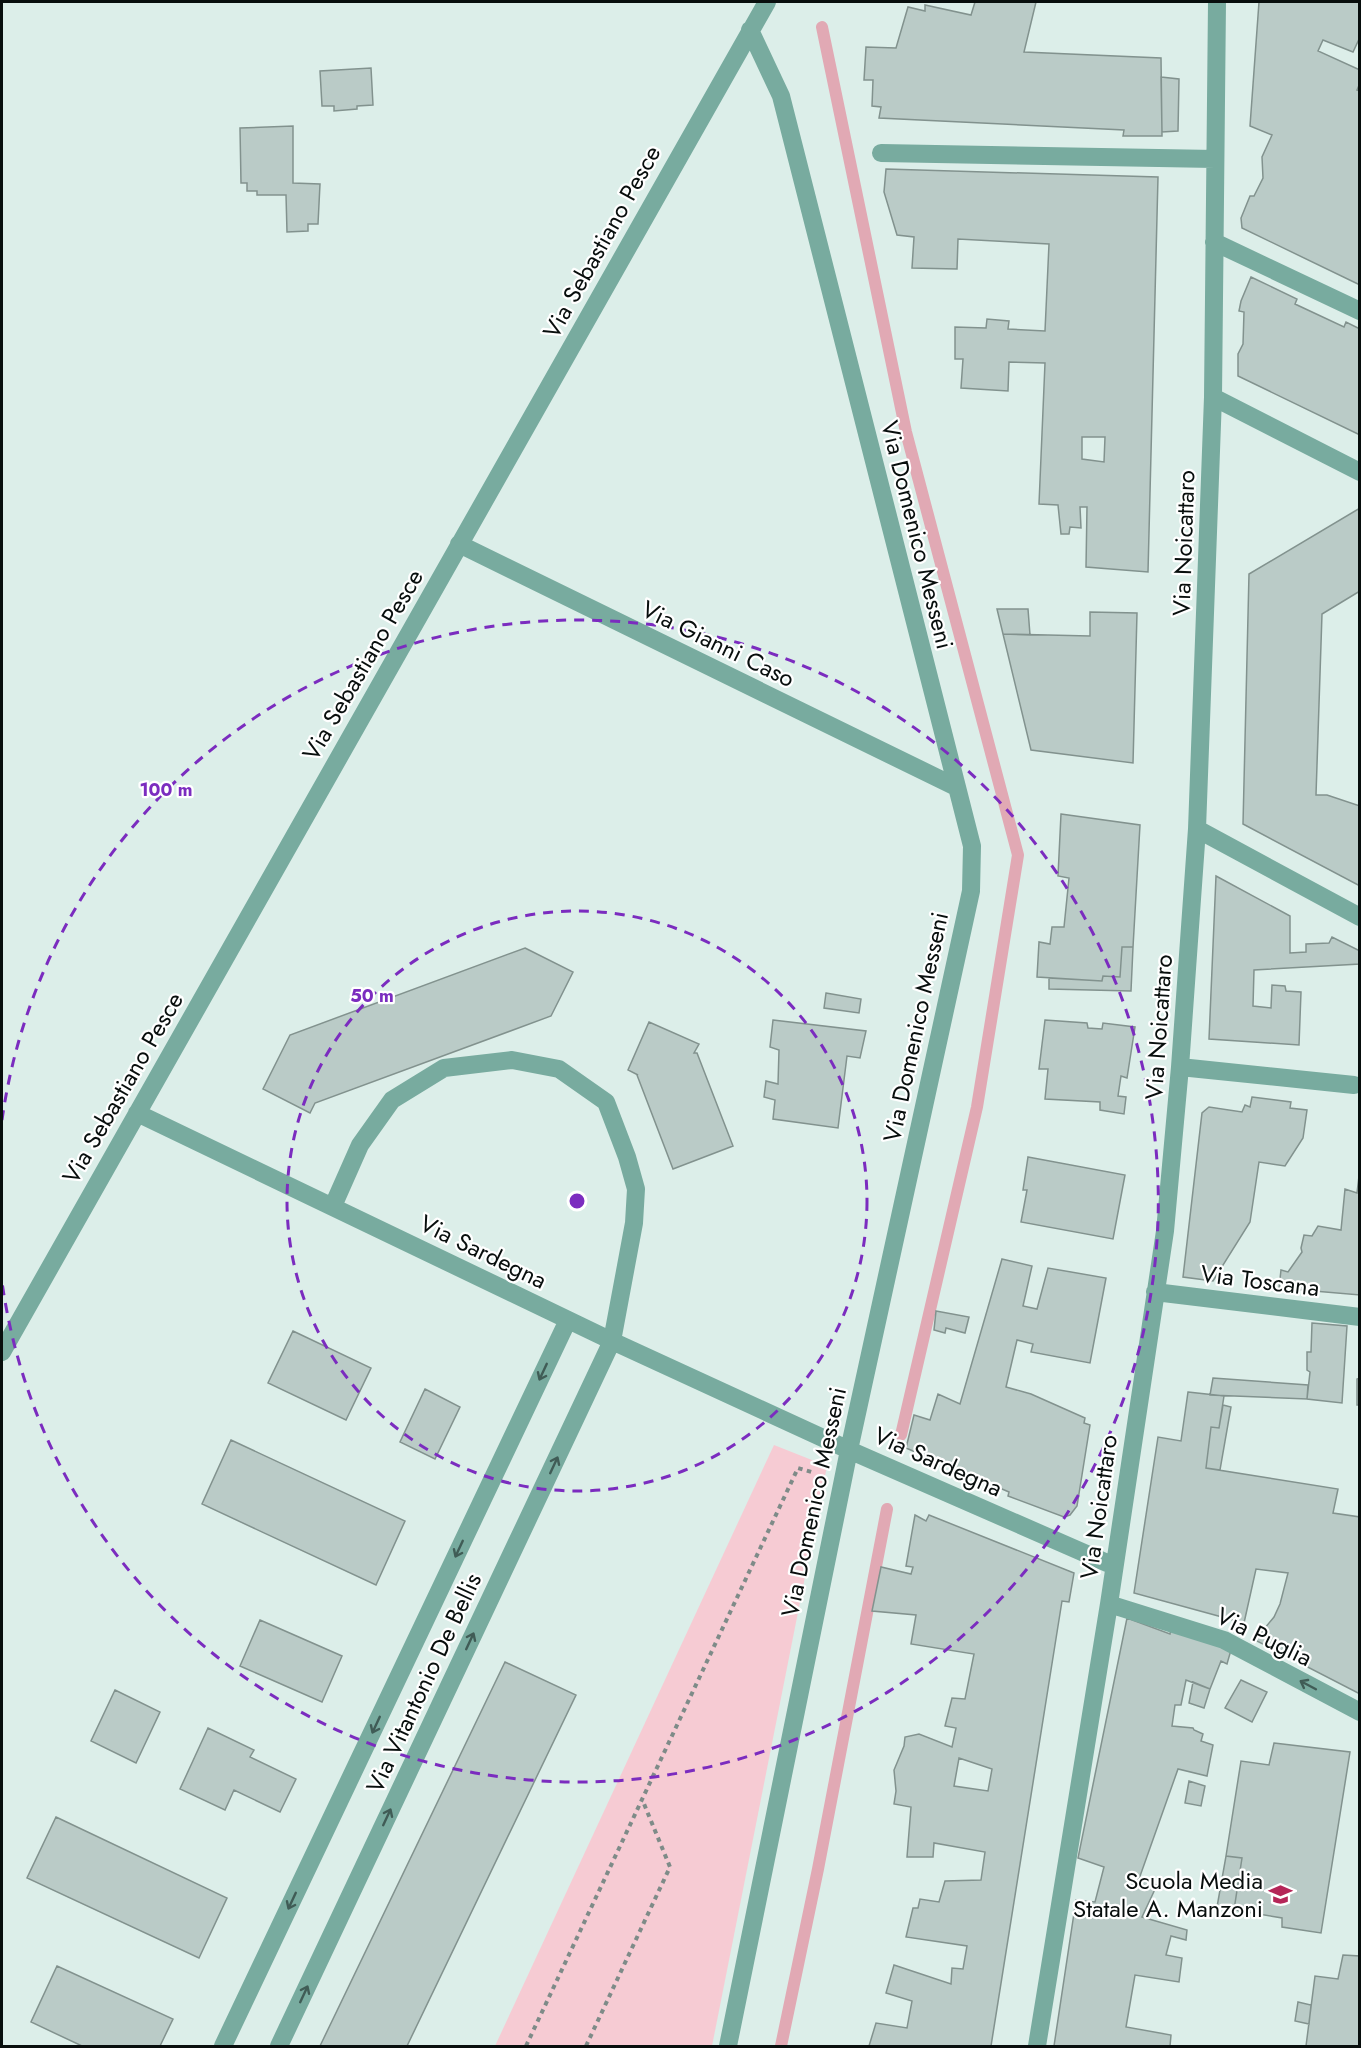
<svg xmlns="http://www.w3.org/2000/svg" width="1361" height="2048" viewBox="0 0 1361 2048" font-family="Jost,sans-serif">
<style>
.green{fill:#f6cbd3}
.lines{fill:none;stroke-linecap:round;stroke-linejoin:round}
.stream{stroke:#e1a9b4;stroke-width:12}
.building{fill:#bacbc7;stroke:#82928e;stroke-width:1.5;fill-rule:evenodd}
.path{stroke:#7e8b88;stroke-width:4;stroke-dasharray:4.5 4.5;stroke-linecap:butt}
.minor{stroke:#78ab9f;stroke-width:18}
.oneway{stroke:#405c56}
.ring{fill:none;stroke:#7b2cbf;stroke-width:3;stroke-dasharray:10 8}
.labels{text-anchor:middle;stroke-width:4.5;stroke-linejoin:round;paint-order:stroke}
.street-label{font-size:24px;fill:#080e0d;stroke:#fff}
.poi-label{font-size:24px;fill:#080e0d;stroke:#fff;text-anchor:end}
.centre{fill:#7b2cbf;stroke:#fff;stroke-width:3}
.ring-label{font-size:18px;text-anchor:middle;font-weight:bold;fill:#7b2cbf;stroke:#fff;stroke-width:4.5;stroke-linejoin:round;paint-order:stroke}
</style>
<rect width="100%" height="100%" fill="#dceee9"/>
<path class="green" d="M774,1445L827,1466L712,2046H495Z"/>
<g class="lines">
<path class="stream" d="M822,27L906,432L1018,855L977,1107L901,1435
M781,2046L818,1869L887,1509"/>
</g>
<path class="building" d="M975,2H1036L1024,52L1161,58L1162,136H1123L1124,130L879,118L881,107L872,106L873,80H864L866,47L896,48L908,7L925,11V5L971,15Z
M1259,2H1360V37L1353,52L1323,40L1318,51L1360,70V83L1357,90L1360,91V285L1242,228L1241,218L1250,196H1254L1263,178L1262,157L1272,135L1250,126Z
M371,68L373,105L357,106V109L334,111V106H322L320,71Z
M1161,77L1179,79L1178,131L1162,132Z
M293,126V183L320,184L318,224H308V231L287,232L286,195H257V191H247V183H241L240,128Z
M886,169L1158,177L1148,572L1086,567L1087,507H1080L1081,528L1070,527L1069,534H1061L1058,505L1039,504L1045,363L1009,362L1008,391L961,388L963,359H955V327L986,328L987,319L1009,321L1008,329L1045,331L1049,244L958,239L957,269L912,268L914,237L897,235L884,192ZM1082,437H1105L1104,462L1082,459Z
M1251,277L1297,299L1295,304L1344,327L1346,322L1360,329V435L1238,376V354L1243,344L1244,312L1239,311L1241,301Z
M1360,508V591L1322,614L1316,795H1327L1360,806V886L1243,824L1249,574Z
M997,609H1028L1030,635L1003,634Z
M1090,612L1137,613L1133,763L1031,750L1003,634L1090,636Z
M1061,814L1140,825L1133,947H1122L1120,977L1103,976L1102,981L1037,977L1039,942L1050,944L1052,927H1064L1069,878L1058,876Z
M1216,876L1290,916V953L1306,952V944L1329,943L1332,937L1360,951V964L1254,970L1253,1006L1271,1008L1272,985L1285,986L1286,991L1301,992L1299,1045L1209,1039Z
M1122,947H1133L1131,991L1049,989V978L1102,981L1103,976L1120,977Z
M525,948L573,972L551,1016L315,1103L310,1113L263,1089L290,1035Z
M826,993L861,999L859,1013L824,1008Z
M773,1020L866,1031L860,1058L847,1056L838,1128L773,1119L775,1100L764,1097L766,1081L778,1084L779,1050L770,1047Z
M1045,1020L1087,1023L1088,1028L1102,1029L1103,1023L1135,1027L1127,1078L1121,1076L1118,1096L1126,1097L1124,1114L1100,1110V1102L1045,1099L1048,1069H1039Z
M649,1022L699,1044L694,1053H697L733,1146L673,1169L637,1075H638L628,1070Z
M1252,1097L1291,1102L1290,1108L1307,1110L1303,1138L1285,1166L1259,1162L1250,1222L1213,1281L1183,1277L1202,1113L1209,1107L1242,1112L1245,1105L1250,1107Z
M1028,1157L1125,1175L1113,1239L1021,1222L1027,1190H1023Z
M1359,1176L1360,1295L1279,1288L1281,1270L1288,1272L1302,1252L1301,1248L1304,1235L1312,1236L1318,1226L1341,1230L1345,1189L1357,1193Z
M1002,1259L1032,1266L1023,1306L1037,1309L1048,1268L1106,1278L1090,1363L1031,1352L1033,1344L1017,1340L1006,1387L1031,1394L1085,1418L1084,1423L1090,1425L1077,1506L1070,1515L1064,1517L1008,1496L1009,1492L906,1448L914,1415L930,1420L938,1394L960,1404Z
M936,1311L969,1317L965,1333L946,1328L945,1333L934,1330Z
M1312,1323L1347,1326L1342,1403L1307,1399L1310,1372L1307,1370V1352H1311Z
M293,1331L371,1368L346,1420L268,1383Z
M1213,1378L1308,1385L1307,1399L1210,1395Z
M1360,1378V1405H1357V1379Z
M425,1389L460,1407L435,1459L400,1442Z
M1188,1392L1224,1396L1219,1428L1211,1427L1206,1468L1338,1489L1333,1513L1360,1517V1694L1255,1640L1274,1617L1280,1604L1288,1573L1256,1569L1244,1623L1134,1593L1158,1437L1181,1441Z
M1223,1405L1231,1407L1220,1470L1206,1468L1211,1427L1219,1428Z
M231,1440L405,1521L376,1585L202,1504Z
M915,1515L926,1521L929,1515L1074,1573L1069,1602L1062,1601L991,2046H869L876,2023L907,2028L912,2001L886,1993L894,1965L951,1984L952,1968L963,1969L967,1946L906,1937L913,1908H918L920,1899L939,1902L945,1881L981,1880L985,1852L934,1843L933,1857H907L911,1807L894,1804L896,1791L894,1770L904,1746L905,1737L919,1734L952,1747L956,1728L945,1726L952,1698L965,1699L974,1654L911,1644L916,1615L872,1611L881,1567L911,1574L913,1567L906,1566ZM959,1758L992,1769L988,1791L954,1786Z
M1127,1618L1170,1634L1171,1628L1231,1650L1227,1664L1221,1661L1210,1689L1186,1680L1181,1705H1175L1172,1726L1193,1728L1194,1730L1203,1734L1201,1741L1213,1745L1207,1776L1178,1769L1139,1879L1157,1885L1142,1917L1187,1930L1186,1940L1171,1936L1166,1955L1182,1958L1179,1982L1135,1975L1126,2027L1171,2035L1170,2046H1054L1076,1900L1095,1902L1104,1867L1078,1858Z
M260,1620L342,1656L322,1702L240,1666Z
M505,1662L576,1695L407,2046H320Z
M1241,1680L1267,1692L1252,1722L1225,1708Z
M1193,1682L1210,1689L1204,1708L1189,1703Z
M115,1690L160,1712L136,1763L91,1741Z
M208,1728L254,1750L250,1757L296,1779L280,1812L234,1790L225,1810L180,1789Z
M1274,1743L1350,1752L1321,1933L1282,1927V1918L1234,1910L1242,1858L1226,1856L1241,1761L1269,1765Z
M1189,1781L1205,1786L1201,1806L1185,1803Z
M56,1817L227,1898L199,1958L27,1878Z
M1226,1856L1242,1858L1234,1910L1217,1907Z
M1343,1955L1360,1956V2046H1306L1315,1976L1338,1979Z
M57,1966L173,2019L160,2046H82L31,2022Z
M1298,2002L1311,2005L1309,2024L1295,2021Z"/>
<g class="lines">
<path class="path" d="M526,2046L798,1468L815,1473
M586,2046L670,1867L642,1799"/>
<path class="minor" d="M881,153L1215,159
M1214,242L1360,311
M1213,397L1360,472
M459,544L956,787
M1197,829L1360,917
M1180,1067L1354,1085
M137,1113L612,1341L849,1450L1114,1566
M1155,1292L1360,1317
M2,1352L767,2
M1109,1604L1224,1640L1360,1712
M223,2046L568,1320
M279,2046L612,1341L634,1223L636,1189L627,1157L606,1102L559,1069L512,1060L444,1068L392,1100L360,1145L333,1206
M728,2046L849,1450L971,891L972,846L781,96L750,30
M1037,2046L1109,1604L1165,1231L1180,1067L1197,829L1213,397L1217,2"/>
</g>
<defs><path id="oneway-shaft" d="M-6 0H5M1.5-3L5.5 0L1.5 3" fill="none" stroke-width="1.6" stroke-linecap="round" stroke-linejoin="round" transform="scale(1.5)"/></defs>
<g class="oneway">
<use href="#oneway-shaft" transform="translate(543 1372) rotate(115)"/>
<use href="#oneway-shaft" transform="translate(554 1465) rotate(-65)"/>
<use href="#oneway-shaft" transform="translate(459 1549) rotate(115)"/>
<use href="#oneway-shaft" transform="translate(470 1641) rotate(-65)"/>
<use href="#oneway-shaft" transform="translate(1308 1685) rotate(-152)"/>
<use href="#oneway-shaft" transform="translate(376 1725) rotate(115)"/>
<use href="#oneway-shaft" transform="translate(387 1817) rotate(-65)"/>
<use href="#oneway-shaft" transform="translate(292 1901) rotate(115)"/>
<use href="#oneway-shaft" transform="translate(304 1994) rotate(-65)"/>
</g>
<g class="ring">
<circle cx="577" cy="1201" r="290"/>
<path d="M2 1120A581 581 0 1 1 2 1282"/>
</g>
<defs>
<symbol id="school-bare" viewBox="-9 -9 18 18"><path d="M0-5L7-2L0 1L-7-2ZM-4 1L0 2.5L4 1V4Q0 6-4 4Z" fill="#b52658" stroke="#fff" stroke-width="2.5" paint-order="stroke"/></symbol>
</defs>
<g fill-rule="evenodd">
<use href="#school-bare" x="1264" y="1878" width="33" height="33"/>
</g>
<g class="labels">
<g class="street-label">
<text transform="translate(602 242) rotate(-61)" y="8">Via Sebastiano Pesce</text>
<text transform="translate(917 535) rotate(76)" y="8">Via Domenico Messeni</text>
<text transform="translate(1184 543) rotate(-88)" y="8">Via Noicattaro</text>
<text transform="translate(718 644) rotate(26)" y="8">Via Gianni Caso</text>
<text transform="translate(363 665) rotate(-60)" y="8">Via Sebastiano Pesce</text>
<text transform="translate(916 1027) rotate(-78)" y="8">Via Domenico Messeni</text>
<text transform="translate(1159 1027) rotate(-86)" y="8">Via Noicattaro</text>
<text transform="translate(123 1088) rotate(-60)" y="8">Via Sebastiano Pesce</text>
<text transform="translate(483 1252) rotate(26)" y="8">Via Sardegna</text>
<text transform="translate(1260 1281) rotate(7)" y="8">Via Toscana</text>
<text transform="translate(938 1462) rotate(24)" y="8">Via Sardegna</text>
<text transform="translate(814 1502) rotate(-78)" y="8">Via Domenico Messeni</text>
<text transform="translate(1099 1507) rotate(-82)" y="8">Via Noicattaro</text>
<text transform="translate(1264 1637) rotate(26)" y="8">Via Puglia</text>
<text transform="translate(424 1683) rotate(-65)" y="8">Via Vitantonio De Bellis</text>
</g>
<g class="poi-label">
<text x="1263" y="1889">Scuola Media<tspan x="1263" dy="28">Statale A. Manzoni</tspan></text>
</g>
</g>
<circle cx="577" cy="1201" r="9" class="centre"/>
<g class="ring-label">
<text x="166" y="796">100 m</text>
<text x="372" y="1002">50 m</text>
</g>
<rect width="1361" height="2048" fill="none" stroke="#080e0d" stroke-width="6"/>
</svg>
